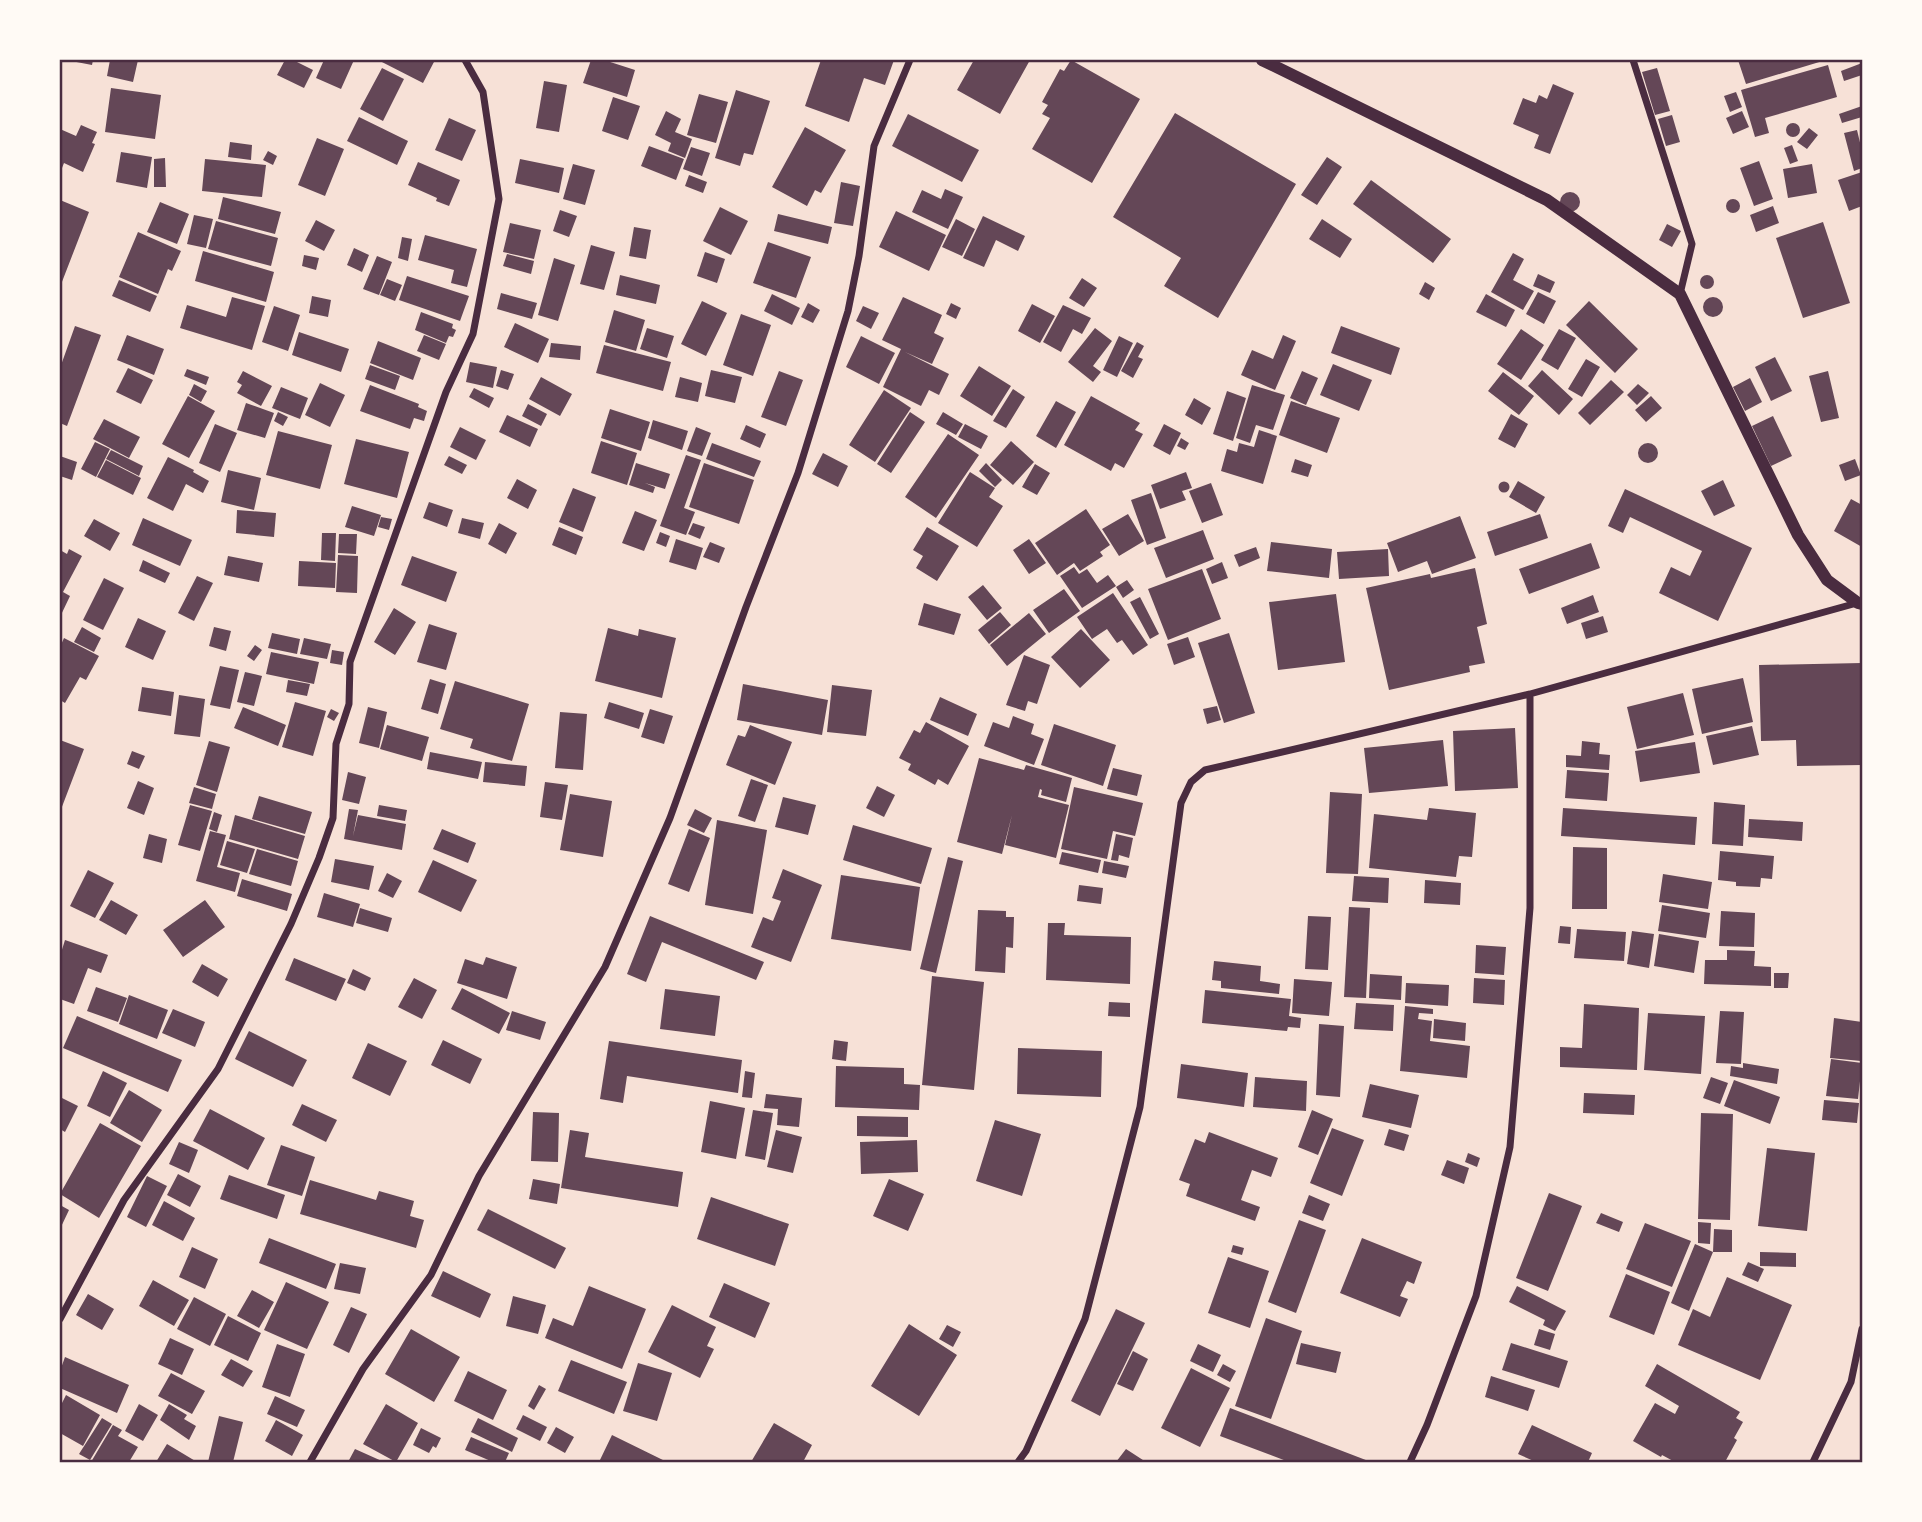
<svg xmlns="http://www.w3.org/2000/svg" width="1922" height="1522" viewBox="0 0 1922 1522" font-family="Jost,sans-serif">
<style>
.building{fill:#644757}
.lines{fill:none;stroke-linecap:round;stroke-linejoin:round}
.minor{stroke:#4a2c40;stroke-width:7}
.tertiary{stroke:#4a2c40;stroke-width:12}
.neatline{fill:none;stroke:#4a2c40;stroke-width:2.5}
</style>
<rect width="100%" height="100%" fill="#f7e1d7"/>
<path class="building" d="M66,60H93L92,65Z
M110,60H138L133,82L107,76Z
M285,60H293L313,70L304,88L277,75Z
M324,60H354L341,89L316,78Z
M378,60H435L423,83Z
M591,60H604L635,70L627,97L583,83Z
M821,60H894L885,85L864,78L849,122L805,106Z
M974,60H1030L1000,114L957,90Z
M1071,60L1140,99L1092,183L1032,149L1050,118L1042,114L1048,105L1042,102L1060,69L1064,71Z
M1738,60H1826L1746,84Z
M1862,63V75L1844,81L1841,71Z
M1828,65L1837,97L1765,118L1769,133L1755,137L1741,90Z
M382,68L404,79L383,121L360,109Z
M1657,68L1670,111L1655,115L1642,72Z
M544,81L567,85L559,132L536,128Z
M1553,84L1574,93L1550,154L1534,148L1539,135L1513,124L1523,98L1536,103L1539,95L1547,99Z
M111,88L161,95L155,139L105,132Z
M736,90L770,101L753,155L744,153L740,166L715,158Z
M1736,92L1742,107L1730,112L1724,96Z
M699,94L728,102L716,143L687,135Z
M613,97L640,106L628,140L602,131Z
M1862,106V117L1842,123L1839,114Z
M666,111L681,119L675,132L692,139L685,158L668,151L671,143L655,135Z
M1742,111L1749,127L1733,134L1726,118Z
M1175,113L1296,184L1218,318L1164,286L1181,258L1113,217Z
M908,114L979,150L962,182L892,146Z
M1672,115L1680,142L1666,146L1658,119Z
M359,117L408,141L397,165L347,141Z
M449,118L476,130L462,161L435,150Z
M1786 130a7 7 0 1 1 14 0a7 7 0 1 1-14 0Z
M81,125L97,132L92,143L95,144L83,172L64,163L60,173V129L76,136Z
M805,127L846,150L821,193L815,190L807,206L772,187Z
M1809,128L1818,135L1807,149L1797,142Z
M1857,130L1862,151V168L1854,171L1844,133Z
M317,138L344,149L325,196L298,185Z
M230,142L252,145L251,160L228,157Z
M1792,145L1798,161L1790,164L1784,148Z
M649,146L684,159L676,180L641,166Z
M691,147L710,153L702,176L683,169Z
M268,151L277,156L273,165L263,160Z
M121,152L152,157L147,188L116,182Z
M1327,157L1342,167L1317,205L1301,195Z
M165,158L166,187H154V159Z
M205,159L266,165L262,197L202,191Z
M520,159L564,168L559,193L515,183Z
M1759,161L1773,199L1754,206L1740,168Z
M418,162L460,180L449,206L436,201L437,198L408,185Z
M573,164L595,170L585,205L563,199Z
M1812,164L1817,193L1788,198L1783,169Z
M1862,172V206L1849,211L1838,180Z
M689,175L707,182L703,193L685,186Z
M1371,180L1451,239L1433,263L1353,204Z
M841,182L860,186L853,226L834,223Z
M945,189L963,197L948,229L912,212L922,190L941,199Z
M1560 202a10 10 0 1 1 20 0a10 10 0 1 1-20 0Z
M223,197L281,212L275,234L218,219Z
M1726 206a7 7 0 1 1 14 0a7 7 0 1 1-14 0Z
M60,200L89,212L60,287Z
M160,202L189,214L177,244L147,232Z
M1773,206L1779,223L1756,232L1750,215Z
M720,207L748,221L731,255L703,241Z
M560,210L577,216L569,237L553,231Z
M896,211L946,235L929,271L879,247Z
M778,214L832,227L828,244L774,231Z
M194,215L213,219L206,248L187,244Z
M983,216L1025,236L1018,251L996,240L984,267L963,258Z
M956,219L975,229L962,256L942,247Z
M1322,219L1352,239L1340,258L1309,239Z
M316,220L335,230L324,251L305,241Z
M216,221L278,238L271,266L208,249Z
M1823,222L1850,303L1803,318L1776,238Z
M510,223L541,230L534,259L503,252Z
M1667,224L1681,231L1672,247L1659,240Z
M634,227L651,230L646,259L629,256Z
M138,232L181,251L172,271L168,269L158,294L119,277Z
M425,235L477,249L467,287L451,283L454,270L418,260Z
M402,237L412,239L408,261L398,258Z
M768,242L811,257L796,298L753,283Z
M591,245L615,252L604,290L580,284Z
M354,248L369,255L362,272L347,265Z
M203,251L274,272L266,302L195,281Z
M705,252L725,259L717,283L697,276Z
M1513,253L1524,259L1513,280L1534,291L1523,310L1491,292Z
M507,254L534,261L531,274L503,266Z
M304,255L319,258L316,270L302,266Z
M377,256L392,262L379,295L363,289Z
M554,258L575,265L558,321L538,315Z
M1538,274L1555,282L1550,293L1533,286Z
M620,275L660,285L656,304L616,295Z
M1700 282a7 7 0 1 1 14 0a7 7 0 1 1-14 0Z
M407,276L469,296L460,321L399,300Z
M1082,278L1097,288L1084,307L1069,298Z
M387,279L402,285L395,301L380,295Z
M119,280L157,296L150,312L112,296Z
M1425,282L1435,288L1429,300L1419,294Z
M1538,292L1556,301L1544,324L1526,314Z
M501,293L537,303L532,319L497,309Z
M772,294L800,308L792,325L764,311Z
M1486,294L1515,310L1506,327L1476,312Z
M312,296L331,300L328,317L309,313Z
M232,297L265,306L252,350L180,328L187,305L226,317Z
M903,297L942,315L934,333L944,338L932,364L905,352L949,374L939,395L929,390L921,406L883,387L901,349L882,340Z
M1703 307a10 10 0 1 1 20 0a10 10 0 1 1-20 0Z
M702,301L727,313L706,356L681,344Z
M1589,301L1638,349L1615,373L1566,325Z
M808,303L820,310L813,323L801,317Z
M951,303L961,308L956,319L946,314Z
M1032,304L1055,316L1040,343L1018,331Z
M1063,305L1091,318L1082,334L1073,329L1061,352L1043,342Z
M274,306L300,315L288,351L262,342Z
M863,306L879,313L871,329L856,321Z
M614,310L645,320L636,351L605,342Z
M421,312L453,324L452,328L456,330L453,337L449,336L446,343L415,330Z
M741,314L771,325L753,376L723,365Z
M515,323L549,339L538,363L504,347Z
M75,326L101,335L67,426L60,423V368Z
M1341,326L1400,348L1391,375L1331,353Z
M647,328L674,336L667,358L640,349Z
M1095,328L1112,341L1093,366L1101,372L1093,382L1068,362Z
M1521,329L1544,345L1521,380L1497,364Z
M1559,329L1576,338L1558,370L1541,360Z
M299,332L349,349L341,372L292,355Z
M127,335L164,349L154,375L117,360Z
M424,335L446,344L439,360L417,351Z
M1283,335L1296,341L1275,390L1241,375L1252,350L1273,359Z
M861,336L895,353L879,384L846,367Z
M1119,336L1133,343L1117,377L1103,370Z
M378,341L421,358L413,380L370,363Z
M1137,342L1144,346L1138,357L1143,359L1133,378L1121,371Z
M551,343L581,346L580,360L549,357Z
M604,345L671,362L663,391L596,373Z
M1775,357L1792,391L1771,401L1755,367Z
M1586,359L1600,367L1582,397L1568,389Z
M470,362L497,367L493,388L466,382Z
M1333,364L1372,380L1359,411L1320,395Z
M370,365L400,376L395,390L365,379Z
M979,366L1011,386L992,416L960,396Z
M128,368L153,380L141,404L116,392Z
M187,369L209,377L206,385L184,376Z
M501,370L514,374L508,390L496,386Z
M711,370L742,377L735,403L705,396Z
M1542,370L1573,399L1559,415L1528,386Z
M243,371L272,386L261,406L237,393L242,385L237,382Z
M779,371L803,380L786,426L761,417Z
M1302,371L1318,378L1306,405L1290,398Z
M1828,371L1839,418L1821,422L1809,376Z
M1503,372L1534,396L1519,415L1488,391Z
M541,377L572,394L560,416L529,399Z
M680,377L702,383L698,402L675,397Z
M1750,378L1762,402L1745,411L1733,387Z
M1611,380L1624,392L1590,425L1578,413Z
M320,383L345,395L330,427L305,415Z
M194,384L207,391L201,402L189,395Z
M1638,384L1649,393L1637,405L1627,395Z
M370,385L419,404L418,407L427,411L424,421L414,418L410,429L360,411Z
M1252,385L1285,395L1273,430L1256,425L1250,443L1236,438Z
M281,387L308,398L300,419L272,408Z
M474,388L494,398L489,408L469,397Z
M1013,389L1025,397L1006,428L993,421Z
M884,390L911,408L875,462L849,445Z
M1227,391L1246,398L1233,441L1213,434Z
M188,396L215,411L189,458L162,444Z
M1091,396L1140,423L1135,430L1143,434L1124,468L1115,463L1111,471L1064,445Z
M1651,396L1662,408L1646,422L1635,410Z
M1194,398L1211,408L1202,425L1185,415Z
M1056,401L1076,412L1056,448L1036,436Z
M1291,401L1340,418L1327,453L1279,435Z
M246,403L274,413L265,438L237,430Z
M528,404L547,414L541,426L522,416Z
M610,409L650,422L641,451L601,438Z
M278,412L288,417L283,426L274,421Z
M910,412L925,422L891,473L877,464Z
M943,412L963,424L956,435L936,424Z
M1511,414L1528,424L1515,448L1498,439Z
M507,415L538,429L530,447L499,432Z
M1773,416L1792,456L1771,466L1752,426Z
M104,419L140,437L129,458L93,439Z
M653,420L688,431L682,450L648,438Z
M215,424L237,433L220,472L199,463Z
M965,424L988,436L981,449L958,437Z
M1164,424L1181,433L1170,455L1153,446Z
M746,425L766,434L760,448L740,439Z
M460,427L486,440L476,460L450,447Z
M696,427L711,433L702,456L687,451Z
M1259,430L1277,436L1263,484L1221,471L1227,449L1237,452L1239,443L1254,447Z
M278,431L332,445L320,489L266,475Z
M948,434L979,455L936,518L905,497Z
M1181,438L1189,443L1185,450L1177,446Z
M356,439L409,452L397,498L344,484Z
M601,441L637,453L627,485L591,473Z
M1011,441L1034,462L1013,485L990,465Z
M95,442L110,449L96,477L81,469Z
M1638 453a10 10 0 1 1 20 0a10 10 0 1 1-20 0Z
M712,443L761,461L754,477L706,459Z
M111,450L143,466L139,476L106,459Z
M823,453L848,466L838,487L812,474Z
M686,455L701,460L684,508L695,512L686,535L660,526Z
M60,456L77,462L72,480L60,476Z
M449,456L467,465L462,474L444,465Z
M168,457L194,470L193,472L209,481L203,493L186,484L173,511L147,498Z
M1295,459L1312,465L1308,477L1291,472Z
M1855,459L1861,475L1845,481L1839,465Z
M106,460L141,478L133,495L97,477Z
M636,463L670,474L665,489L645,483L655,487L653,493L629,485Z
M704,463L754,480L739,524L689,507Z
M986,463L1002,480L995,487L979,471Z
M1035,464L1050,473L1037,495L1022,487Z
M228,470L261,478L254,510L221,502Z
M970,472L995,488L989,497L1003,506L977,547L938,523Z
M1186,472L1192,488L1182,491L1186,500L1160,509L1151,485Z
M517,479L537,490L528,509L507,498Z
M1723,480L1735,506L1714,516L1701,491Z
M1518,481L1545,497L1536,513L1509,497Z
M1498.5 487a5.5 5.5 0 1 1 11 0a5.5 5.5 0 1 1-11 0Z
M1211,483L1223,515L1202,523L1189,491Z
M573,488L596,497L583,532L559,522Z
M1625,489L1752,548L1718,621L1659,593L1671,567L1690,576L1702,551L1630,517L1623,533L1608,526Z
M1151,493L1166,538L1147,545L1131,500Z
M1851,499L1862,505V547L1834,531Z
M429,502L453,510L447,527L423,518Z
M352,506L381,515L374,536L345,527Z
M1086,509L1110,545L1100,552L1103,556L1080,571L1074,563L1057,575L1035,543Z
M237,510L276,513L274,537L236,533Z
M635,511L657,520L644,551L622,543Z
M1128,514L1144,541L1119,556L1102,529Z
M1540,514L1548,538L1495,556L1487,532Z
M1460,516L1476,558L1432,574L1427,561L1398,572L1387,543Z
M381,517L392,519L389,530L378,527Z
M143,518L192,540L180,566L132,545Z
M462,518L484,523L480,539L458,533Z
M94,519L120,533L110,551L84,536Z
M499,523L517,533L506,554L488,544Z
M693,523L705,527L700,539L688,534Z
M559,527L583,537L576,555L552,545Z
M927,527L959,546L937,581L916,568L923,556L913,550Z
M1203,530L1214,559L1166,578L1154,548Z
M660,532L670,536L666,547L656,543Z
M322,533H336L335,561L321,560Z
M339,534H357L356,554L338,553Z
M676,539L703,548L696,570L669,562Z
M1029,539L1046,563L1029,574L1013,550Z
M710,542L725,548L719,563L703,557Z
M1271,542L1332,549L1329,578L1267,571Z
M1591,543L1600,568L1529,594L1519,569Z
M1256,547L1260,558L1239,567L1234,555Z
M69,549L82,556L63,592L70,596L60,617V550L67,554Z
M1388,549L1389,576L1339,579L1337,552Z
M338,555L358,556L357,593L336,592Z
M228,556L263,563L259,582L224,575Z
M412,556L457,572L446,602L401,585Z
M143,560L170,573L165,583L139,571Z
M299,561L336,563L335,588L298,586Z
M1222,562L1228,578L1212,584L1206,569Z
M1074,567L1079,574L1087,569L1097,583L1108,575L1116,586L1082,608L1060,576Z
M1475,568L1487,624L1477,627L1485,663L1469,666L1470,672L1389,690L1366,588L1430,574L1431,578Z
M1202,569L1221,619L1168,640L1148,589Z
M197,576L213,583L194,621L178,613Z
M104,578L124,588L103,630L83,620Z
M1127,580L1134,590L1123,598L1116,587Z
M983,585L1002,608L987,620L968,597Z
M1064,589L1080,611L1049,633L1033,610Z
M1113,593L1148,645L1133,655L1122,640L1117,643L1107,629L1092,639L1077,617Z
M1336,594L1345,662L1278,670L1269,602Z
M1593,595L1599,612L1567,624L1561,608Z
M1140,597L1159,634L1150,639L1130,602Z
M924,603L961,614L954,635L918,625Z
M394,608L416,622L395,655L374,642Z
M1000,612L1011,625L989,644L978,630Z
M1029,613L1046,634L1007,666L990,645Z
M1603,616L1608,632L1586,639L1581,623Z
M138,618L166,631L153,660L125,647Z
M429,624L457,633L446,670L417,662Z
M82,627L101,638L94,652L74,642Z
M214,627L231,631L226,651L209,646Z
M608,628L638,636L639,629L676,638L662,698L595,681Z
M1081,629L1110,660L1080,688L1051,657Z
M272,633L300,639L297,654L268,648Z
M1229,633L1255,713L1224,723L1198,643Z
M1188,637L1195,657L1174,665L1167,644Z
M64,638L99,656L86,680L80,677L65,703L60,700V647Z
M304,638L331,644L327,659L300,654Z
M255,645L262,650L254,661L247,656Z
M332,650L344,652L342,665L330,663Z
M271,652L319,662L314,684L266,674Z
M1024,655L1050,665L1037,704L1028,701L1025,711L1006,705Z
M1862,663V765L1797,766L1796,740L1761,741L1759,665Z
M220,666L239,670L230,709L210,705Z
M245,672L262,676L254,706L237,702Z
M1743,678L1753,722L1702,734L1692,689Z
M430,679L446,684L438,714L421,709Z
M288,680L310,684L307,696L286,692Z
M455,681L529,704L512,761L470,748L473,739L440,729Z
M743,684L828,700L822,735L737,720Z
M832,685L872,690L866,736L827,732Z
M142,687L174,692L171,716L138,711Z
M1683,693L1694,735L1637,749L1627,707Z
M179,695L205,699L200,737L174,734Z
M940,697L977,714L968,736L930,720Z
M295,702L326,711L313,756L282,747Z
M609,702L644,713L639,729L604,718Z
M1217,706L1221,720L1207,724L1203,709Z
M243,707L286,725L278,746L234,728Z
M368,707L387,712L379,748L359,743Z
M331,709L339,713L334,721L327,717Z
M650,709L673,716L664,744L641,737Z
M560,712L587,714L583,770L555,768Z
M1013,716L1034,724L1031,734L1044,739L1034,765L984,746L993,722L1009,728Z
M926,722L969,746L948,785L938,779L935,785L908,770L911,764L899,758L914,730L920,733Z
M1054,724L1116,745L1103,786L1041,765Z
M387,725L429,737L422,761L380,749Z
M750,725L792,742L775,785L726,765L738,735L745,737Z
M1752,726L1759,755L1713,765L1706,736Z
M1515,728L1518,788L1455,791L1453,731Z
M60,740L84,749L60,812Z
M1443,740L1448,786L1369,793L1364,748Z
M209,741L230,747L217,792L196,785Z
M1582,741L1600,743L1599,754L1610,755L1609,770L1566,767V755L1581,756Z
M1695,742L1700,773L1640,782L1635,751Z
M132,751L145,756L139,769L127,764Z
M430,752L482,762L478,779L427,769Z
M979,758L1024,770L1026,765L1072,778L1066,802L1041,795L1042,790L1040,789L1038,797L1069,805L1056,858L1005,845L1012,815L1002,854L957,842Z
M485,762L527,766L525,786L483,782Z
M1113,768L1142,775L1137,796L1107,789Z
M1567,770L1609,773L1607,801L1565,798Z
M348,772L366,777L359,804L342,800Z
M751,779L768,785L755,822L738,816Z
M138,781L154,788L144,815L127,808Z
M545,782L568,785L562,820L540,817Z
M877,786L895,795L884,817L866,808Z
M194,787L216,794L212,809L189,803Z
M1074,787L1143,803L1135,836L1113,831L1107,859L1061,849Z
M1330,792L1362,794L1358,874L1326,873Z
M570,794L612,801L603,857L560,850Z
M259,796L312,812L305,834L252,819Z
M783,797L816,805L808,835L775,827Z
M1714,802L1745,805L1743,846L1712,844Z
M190,805L212,811L200,851L178,845Z
M379,805L407,810L405,821L377,816Z
M1429,808L1476,813L1472,857L1459,856L1456,877L1369,868L1374,814L1427,820Z
M1563,808L1697,817L1695,845L1561,836Z
M349,809L358,810L353,836L358,815L406,824L402,850L344,839Z
M695,809L712,818L704,833L687,825Z
M214,812L222,815L217,832L209,829Z
M235,815L305,836L298,859L229,839Z
M1749,819L1803,822L1802,841L1748,837Z
M717,820L767,830L753,914L705,905Z
M853,825L932,848L921,884L843,860Z
M442,829L476,843L468,863L433,849Z
M689,829L710,838L689,892L668,884Z
M210,831L226,835L217,867L240,873L235,892L196,881Z
M149,834L167,839L162,863L143,858Z
M1116,834L1133,838L1129,858L1119,855L1118,861L1111,860Z
M227,841L255,849L247,873L220,865Z
M1573,847L1607,848V909H1572Z
M257,849L298,861L291,886L249,874Z
M1720,851L1774,856L1772,879L1761,878L1760,887L1736,886V882L1718,880Z
M1062,852L1101,860L1098,873L1059,864Z
M948,857L963,861L936,973L920,969Z
M335,859L374,866L369,890L331,882Z
M433,860L477,880L461,912L418,892Z
M1104,861L1129,866L1126,878L1102,873Z
M783,869L822,885L791,962L751,947L763,917L773,921L781,901L772,898Z
M88,870L114,883L95,918L70,906Z
M387,873L402,881L393,898L378,891Z
M1663,874L1712,882L1708,909L1659,902Z
M841,875L920,887L911,951L831,939Z
M1354,876L1389,878L1388,903L1352,901Z
M242,879L292,894L287,911L237,896Z
M1425,880L1461,883L1460,905L1424,903Z
M1079,885L1103,888L1101,904L1077,901Z
M324,893L360,904L353,927L317,917Z
M111,900L138,915L126,935L99,920Z
M205,900L225,927L183,957L163,930Z
M1662,905L1710,913L1706,938L1658,931Z
M1349,907L1370,908L1366,998L1344,997Z
M360,908L392,918L388,932L356,923Z
M978,910L1006,911V917H1014L1013,948L1006,947L1005,973L975,971Z
M1721,911L1755,913L1754,947L1719,946Z
M650,916L764,962L756,980L662,942L646,982L627,974Z
M1308,916L1331,917L1328,970L1305,969Z
M1048,923H1065L1064,935L1131,937L1130,984L1046,980Z
M1560,926L1571,927L1570,944L1558,943Z
M1577,929L1626,932L1624,961L1574,958Z
M1632,931L1654,934L1649,968L1627,964Z
M1659,934L1699,941L1694,973L1654,966Z
M65,940L108,955L101,973L88,968L74,1004L60,999V956Z
M1476,945L1506,947L1504,975L1475,973Z
M1727,950L1755,951L1754,966L1771,967V986L1704,984L1705,960H1727Z
M486,957L517,967L507,999L457,983L465,959L483,965Z
M294,958L346,979L336,1001L285,980Z
M1214,961L1261,966L1260,981L1280,984L1279,994L1221,988V981L1212,980Z
M202,964L228,979L218,997L192,982Z
M353,969L371,978L365,991L347,983Z
M1774,973H1789L1788,988H1774Z
M1370,974L1402,976L1401,1000L1369,998Z
M932,976L984,982L974,1090L922,1085Z
M414,978L437,990L422,1019L398,1007Z
M1474,978L1505,980L1504,1005L1473,1003Z
M1294,979L1332,982L1329,1016L1292,1013Z
M1406,983L1449,985L1448,1006L1405,1003Z
M96,987L127,998L118,1022L87,1011Z
M462,988L510,1013L499,1034L451,1009Z
M665,989L720,996L715,1036L660,1029Z
M1205,990L1291,999L1289,1016L1301,1018L1300,1028L1288,1027L1287,1031L1202,1023Z
M129,995L168,1010L157,1039L119,1024Z
M1109,1002L1130,1003V1017L1108,1016Z
M1356,1003L1394,1005L1393,1031L1354,1029Z
M1584,1004L1639,1008L1637,1070L1560,1067V1047L1582,1048Z
M1405,1006L1433,1009V1014L1419,1013L1418,1019L1432,1021L1430,1041L1470,1046L1467,1078L1400,1071Z
M173,1009L205,1022L195,1047L162,1033Z
M512,1011L546,1022L540,1040L506,1030Z
M1720,1011L1744,1012L1741,1064L1716,1063Z
M1648,1013L1705,1016L1701,1074L1644,1070Z
M77,1016L182,1060L168,1092L63,1048Z
M1834,1018L1862,1022L1861,1061L1830,1058Z
M1434,1019L1466,1023L1465,1041L1433,1038Z
M1319,1024L1344,1026L1340,1097L1316,1095Z
M249,1031L307,1060L293,1087L235,1059Z
M443,1040L482,1059L470,1084L431,1065Z
M834,1040L848,1042L846,1061L832,1059Z
M609,1041L742,1060L738,1093L627,1076L623,1103L600,1099Z
M368,1043L407,1061L390,1096L352,1078Z
M1018,1048L1102,1051L1101,1097L1017,1094Z
M1831,1059L1862,1063L1858,1099L1826,1096Z
M1743,1063L1779,1069L1777,1084L1730,1076L1731,1066L1743,1068Z
M1181,1064L1248,1073L1244,1107L1177,1098Z
M836,1066L904,1068V1084L920,1085L919,1110L835,1107Z
M103,1071L127,1083L110,1117L87,1106Z
M745,1071L755,1073L752,1098L742,1097Z
M1255,1077L1307,1081L1306,1111L1253,1107Z
M1711,1077L1728,1083L1720,1104L1703,1098Z
M1734,1080L1780,1097L1770,1124L1724,1106Z
M1370,1084L1419,1095L1411,1128L1362,1117Z
M129,1090L162,1110L142,1142L110,1123Z
M1584,1093L1635,1095L1634,1115L1583,1113Z
M766,1094L802,1098L799,1127L777,1125L778,1109L764,1108Z
M60,1097L78,1106L65,1132L60,1129Z
M1824,1100L1859,1103L1857,1123L1822,1120Z
M710,1101L745,1108L736,1159L701,1152Z
M302,1104L337,1120L326,1142L292,1125Z
M210,1109L265,1138L248,1170L193,1141Z
M753,1110L773,1113L765,1160L745,1156Z
M1312,1110L1333,1119L1318,1155L1298,1147Z
M533,1112L559,1113L558,1162L531,1161Z
M1701,1113L1733,1114L1730,1220L1698,1219Z
M857,1116L908,1117V1137L857,1136Z
M995,1120L1041,1134L1022,1196L976,1181Z
M100,1123L141,1146L99,1218L60,1194Z
M1332,1128L1364,1140L1342,1196L1310,1183Z
M1389,1129L1409,1135L1404,1151L1384,1145Z
M570,1130L589,1133L585,1157L683,1172L678,1207L561,1188Z
M776,1130L802,1137L793,1173L767,1167Z
M1209,1132L1278,1158L1271,1177L1252,1170L1241,1200L1260,1207L1255,1221L1186,1196L1190,1184L1179,1180L1195,1139L1205,1143Z
M917,1140L918,1172L861,1174L860,1142Z
M179,1142L198,1150L189,1173L169,1164Z
M281,1145L315,1157L302,1196L267,1185Z
M1767,1148L1815,1153L1807,1231L1758,1226Z
M1468,1153L1480,1158L1477,1167L1465,1162Z
M1447,1160L1469,1168L1464,1184L1441,1175Z
M178,1174L201,1186L190,1207L167,1195Z
M229,1175L285,1195L277,1219L220,1199Z
M147,1176L167,1186L146,1227L127,1217Z
M533,1179L560,1184L557,1204L529,1199Z
M889,1179L924,1194L908,1231L873,1216Z
M310,1180L376,1200L379,1191L414,1201L410,1216L424,1220L416,1248L300,1214Z
M1549,1193L1582,1206L1548,1291L1516,1278Z
M1309,1195L1330,1204L1323,1221L1302,1213Z
M711,1197L789,1224L775,1266L697,1239Z
M164,1201L195,1218L183,1241L152,1225Z
M60,1205L69,1210L60,1229Z
M488,1209L566,1248L555,1269L477,1230Z
M1601,1213L1623,1222L1619,1232L1596,1223Z
M1299,1220L1326,1230L1296,1313L1268,1302Z
M1698,1222L1711,1223L1710,1244L1698,1243Z
M1645,1223L1691,1241L1672,1287L1626,1269Z
M1714,1229L1732,1230V1252H1713Z
M269,1238L336,1264L326,1289L259,1263Z
M1362,1238L1422,1262L1414,1284L1407,1281L1400,1296L1408,1299L1400,1317L1340,1293Z
M1695,1244L1713,1252L1689,1311L1671,1303Z
M1233,1245L1244,1248L1242,1255L1231,1252Z
M192,1247L218,1259L205,1289L179,1277Z
M1760,1252L1796,1253V1267L1760,1266Z
M1228,1257L1269,1271L1250,1328L1208,1313Z
M1748,1262L1764,1269L1758,1282L1742,1275Z
M340,1263L366,1268L360,1294L334,1289Z
M443,1271L491,1294L480,1318L431,1296Z
M1626,1274L1670,1292L1654,1335L1609,1317Z
M1727,1277L1792,1305L1760,1380L1678,1345L1693,1309L1710,1317Z
M153,1280L189,1300L174,1326L139,1306Z
M286,1282L329,1302L307,1349L264,1330Z
M724,1283L770,1303L755,1338L709,1317Z
M589,1286L646,1309L622,1369L545,1338L553,1318L573,1326Z
M1517,1286L1566,1311L1555,1331L1543,1325L1545,1320L1509,1302Z
M252,1290L274,1302L259,1328L237,1316Z
M88,1294L114,1309L102,1330L76,1315Z
M513,1296L546,1305L538,1334L506,1326Z
M194,1297L226,1314L210,1346L177,1329Z
M672,1305L716,1327L707,1346L714,1349L700,1378L648,1352Z
M351,1307L367,1314L349,1353L333,1345Z
M1116,1309L1145,1323L1100,1416L1071,1401Z
M228,1316L261,1333L248,1361L214,1345Z
M1266,1318L1302,1331L1271,1419L1235,1406Z
M909,1324L957,1355L919,1416L871,1386Z
M947,1325L961,1332L953,1347L939,1339Z
M411,1329L460,1357L434,1402L385,1374Z
M1539,1329L1555,1334L1550,1350L1534,1345Z
M170,1338L194,1349L182,1375L158,1364Z
M1301,1343L1341,1352L1336,1373L1296,1364Z
M1511,1343L1568,1361L1559,1388L1502,1370Z
M277,1344L305,1354L290,1397L262,1387Z
M1198,1344L1221,1355L1213,1372L1190,1361Z
M1133,1351L1148,1359L1133,1391L1117,1384Z
M65,1357L129,1385L117,1413L60,1388V1371Z
M231,1359L253,1371L243,1387L221,1375Z
M571,1360L627,1382L614,1414L558,1391Z
M638,1363L672,1373L657,1421L623,1411Z
M1223,1364L1236,1371L1230,1382L1217,1375Z
M1657,1364L1740,1412L1736,1418L1743,1422L1734,1438L1737,1440L1725,1462H1675L1662,1455L1661,1457L1633,1441L1655,1403L1675,1414L1679,1406L1645,1386Z
M1191,1368L1230,1388L1200,1447L1161,1428Z
M468,1371L507,1390L493,1420L454,1401Z
M171,1373L205,1391L192,1414L158,1396Z
M1491,1376L1535,1390L1528,1411L1485,1397Z
M539,1385L546,1389L534,1410L528,1406Z
M66,1395L100,1415L83,1446L60,1433V1407Z
M275,1396L305,1410L297,1427L267,1414Z
M139,1404L158,1415L143,1441L125,1431Z
M169,1404L187,1415L184,1419L196,1426L189,1440L160,1420Z
M386,1404L418,1423L396,1462L363,1444Z
M1230,1408L1371,1462H1289L1220,1436Z
M523,1415L547,1427L540,1441L516,1429Z
M219,1416L243,1422L233,1462H208Z
M102,1418L112,1424L90,1460L79,1454Z
M478,1418L518,1438L512,1452L471,1432Z
M276,1420L303,1435L292,1456L265,1441Z
M774,1423L812,1445L803,1462H751Z
M113,1425L122,1430L118,1436L138,1447L129,1462H91Z
M1532,1425L1592,1453L1588,1462H1536L1518,1454Z
M556,1427L574,1437L565,1453L547,1443Z
M421,1428L441,1438L436,1448L433,1446L429,1453L413,1445Z
M612,1435L667,1462H599Z
M471,1437L509,1453L505,1462H493L465,1450Z
M167,1444L197,1462H156Z
M355,1449L384,1462H348Z
M1126,1449L1146,1462H1116Z"/>
<g class="lines">
<path class="minor" d="M1633,60L1692,244L1680,294
M60,1319L124,1200L218,1069L291,924L319,858L333,818L336,744L349,704L350,662L446,392L473,334L499,199L483,92L465,60
M310,1462L363,1369L431,1275L479,1176L605,967L670,818L746,607L798,473L848,311L859,256L874,146L910,60
M1018,1462L1026,1451L1085,1319L1140,1107L1181,803L1191,782L1205,770L1530,694L1857,603
M1410,1462L1427,1425L1476,1296L1510,1147L1530,908V694
M1813,1462L1851,1382L1862,1329"/>
<path class="tertiary" d="M1262,60L1547,200L1680,294L1798,535L1827,580L1858,603L1862,604"/>
</g>
<rect width="1922" height="1522" fill="none" stroke="#fffaf5" stroke-width="122"/>
<rect x="61" y="61" width="1800" height="1400" class="neatline"/>
</svg>
